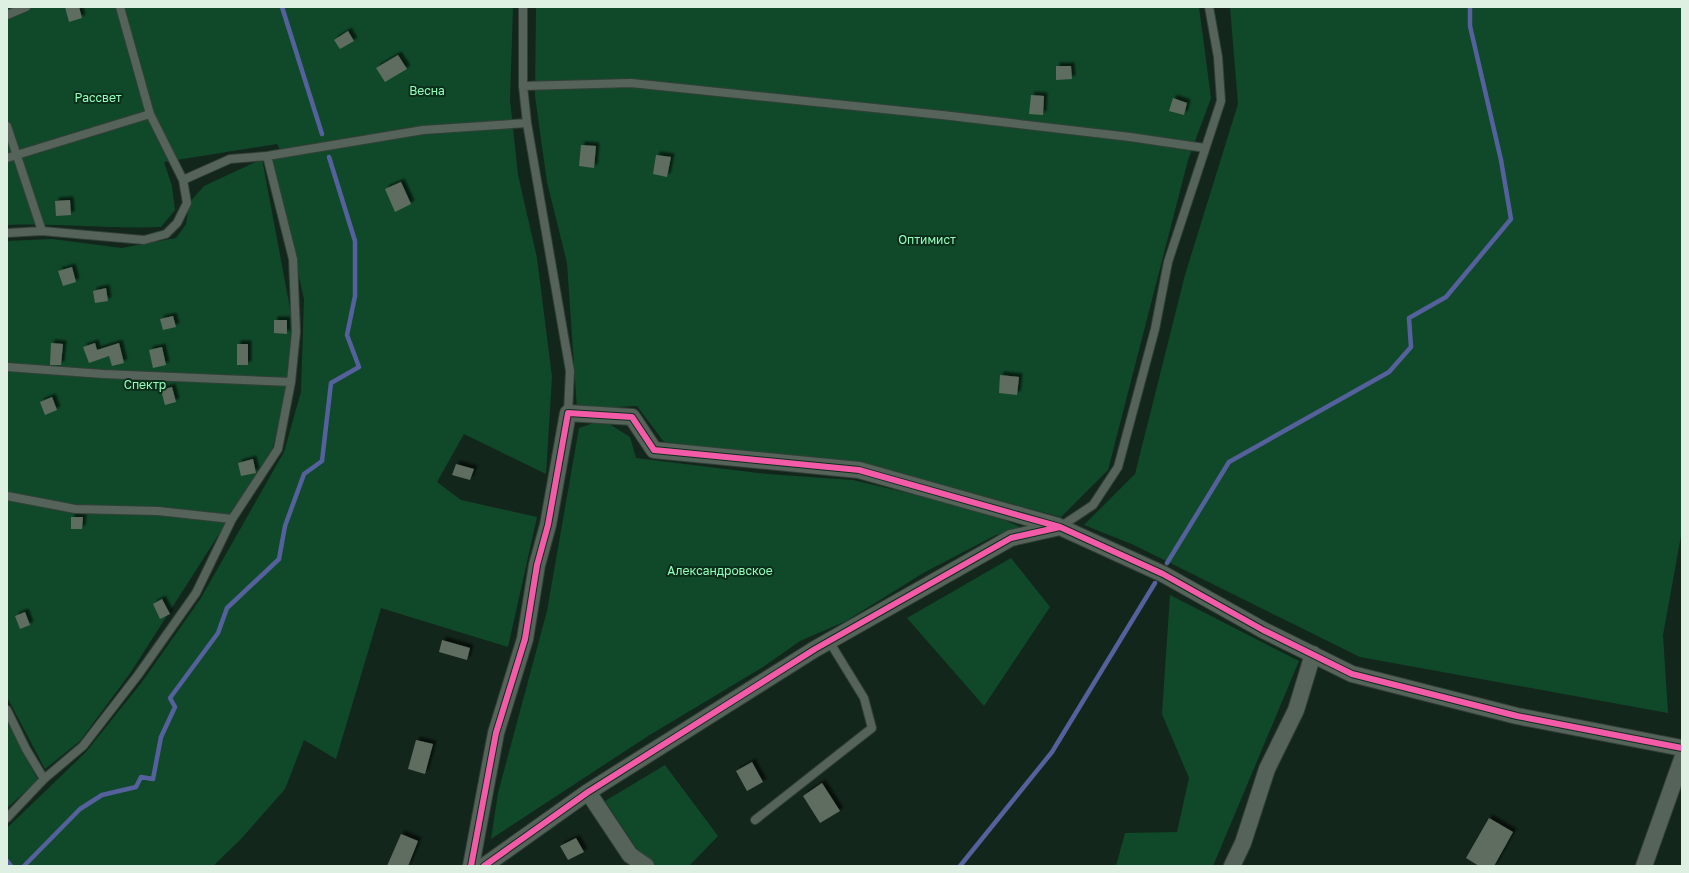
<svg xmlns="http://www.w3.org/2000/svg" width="1689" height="873" viewBox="0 0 1689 873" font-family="'Golos Text',sans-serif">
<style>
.green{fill:#10492a}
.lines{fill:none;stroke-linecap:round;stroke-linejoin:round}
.stream{stroke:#55619c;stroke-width:4.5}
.building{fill:#5f6c60;filter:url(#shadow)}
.lane-casing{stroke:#324037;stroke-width:10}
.street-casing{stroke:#324037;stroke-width:18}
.lane{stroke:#56635b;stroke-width:8}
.street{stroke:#56635b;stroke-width:16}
.cycleway-casing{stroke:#0b2e1a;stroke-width:8}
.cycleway{stroke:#f35aa7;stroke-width:6}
.labels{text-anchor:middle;stroke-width:4;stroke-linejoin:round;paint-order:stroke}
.park-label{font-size:12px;fill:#96febb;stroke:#0b2e1a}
</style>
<defs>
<filter id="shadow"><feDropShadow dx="3.5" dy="-3.5" stdDeviation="1" flood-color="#0009"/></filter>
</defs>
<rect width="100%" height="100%" fill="#13261b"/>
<path class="green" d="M7,7H513L510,100L518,175L537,258L552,377L546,474L464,434L437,482L461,500L537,517L508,647L381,608L336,759L304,740L285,789L241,839L213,866H7V828L86,752L142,682L201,598L284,452L301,392L304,299L272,159L283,155L277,144L164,162L172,186L175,210L161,227C109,229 59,223 7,225Z
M536,7H1199L1211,98L1188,160L1108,470L1061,517L864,464L664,442L637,406L577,409L567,263L547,182L535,96Z
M1230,7H1682V530L1663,635L1668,713L1360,657L1134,545L1084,525L1135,474L1185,275L1238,104Z
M262,159L292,319L287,385L272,451L131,672L80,741L45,769L7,697V241L52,239L122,248L176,238L186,224L190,202L204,186Z
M603,420L630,437L636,458L767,474L853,480L983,511L1025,529L996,535L925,572L846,621L800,641L763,667L648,736L491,839L498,793L547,611L579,428Z
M1011,558L1050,607L984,706L907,618Z
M1170,595L1299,661L1213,866H1116L1125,833L1177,832L1189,778L1162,714Z
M7,721L38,780L7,808Z
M665,765L718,836L689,866H656L641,855L605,801Z"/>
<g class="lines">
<path class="stream" d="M282,7L322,134
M1167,563L1229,462L1389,372L1411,347L1409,318L1446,297L1511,219L1501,160L1470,26V7
M7,861L11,866
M24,866L80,809L102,795L136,787L141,777L153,779L161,737L175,707L170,698L218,633L227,608L279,559L285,526L304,474L322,461L331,383L359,367L347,335L355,296V241L329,157
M960,866L1052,752L1155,583"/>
</g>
<path class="building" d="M65,7H79L82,18L69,22Z
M348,31L354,41L340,49L334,40Z
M398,55L407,69L385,82L376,68Z
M1056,66H1071L1072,79L1056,80Z
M1031,95L1044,96L1043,115L1029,114Z
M1173,98L1187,103L1184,115L1169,111Z
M581,145L596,146L594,168L579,166Z
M656,155L671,157L667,177L653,174Z
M401,182L411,204L395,212L385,189Z
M70,200L71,215L56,216L55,201Z
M72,267L76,282L63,286L58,271Z
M106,288L108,301L95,303L93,291Z
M173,316L176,327L163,330L160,319Z
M274,320H287V334L274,333Z
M51,343L63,344L61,365H50Z
M95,343L97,350L119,343L124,363L112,366L109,356L89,363L83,347Z
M237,344H248V365H237Z
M162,347L166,365L153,368L149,350Z
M1000,375L1019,377L1017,395L999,393Z
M172,387L176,402L165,405L161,390Z
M52,397L57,410L45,415L40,402Z
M253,459L256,473L241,476L238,463Z
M456,464L474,469L470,480L452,475Z
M71,517H83L82,529H71Z
M162,599L170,614L160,619L153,604Z
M25,612L30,625L20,629L15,616Z
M442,640L470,648L467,660L439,652Z
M416,740L433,744L425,774L408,769Z
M752,762L763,782L747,791L736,771Z
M822,783L840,811L820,823L803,796Z
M1489,818L1513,832L1494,866H1479L1466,858Z
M401,834L418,841L408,866H387Z
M576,838L584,852L568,860L560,846Z"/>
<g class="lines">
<defs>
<path id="lane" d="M120,7L150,114L183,180L230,159L267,156L423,130L527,123L570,371L568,413
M523,7V86L527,123
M7,15L26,7
M523,86L631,83L942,115L1130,137L1205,148
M7,126L42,231
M267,156L293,259L296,332L291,382
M7,158L150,114
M7,233L42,231L144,240L166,234L177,223L187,203L183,180
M7,367L103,374L291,382L278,449L232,519L196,593L138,675L83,746L44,779L26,749L7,710
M7,496L75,509L158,511L232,519
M1060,527L1093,505L1118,467L1155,329L1168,262L1221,101L1218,57L1209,7
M7,818L44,779
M755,820L872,728L864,698L829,641"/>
<path id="street" d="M588,792L630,855L646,866
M471,866L496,733L525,639L537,565L548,525L568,413L632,417L654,450L859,470L1058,526
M484,866L588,792L815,649L1011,538L1060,527L1163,574L1263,630L1352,674L1517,716L1682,748
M1232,866L1243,843L1267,769L1296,710L1313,654
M1644,866L1682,759"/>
</defs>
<use href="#lane" class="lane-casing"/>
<use href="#street" class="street-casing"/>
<use href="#lane" class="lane"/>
<use href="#street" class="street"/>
<defs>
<path id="cycleway" d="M471,866L496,733L525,639L537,565L548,525L568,413L632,417L654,450L859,470L1060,527
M484,866L588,792L815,649L1011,538L1060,527L1163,574L1263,630L1352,674L1517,716L1682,748"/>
</defs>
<use href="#cycleway" class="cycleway-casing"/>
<use href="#cycleway" class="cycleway"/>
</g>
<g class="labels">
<g class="park-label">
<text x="427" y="95">Весна</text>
<text x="98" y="102">Рассвет</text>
<text x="927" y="244">Оптимист</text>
<text x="145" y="389">Спектр</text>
<text x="720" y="575">Александровское</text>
</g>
</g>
<rect width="1689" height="873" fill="none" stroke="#ddf0e2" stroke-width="16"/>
</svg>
